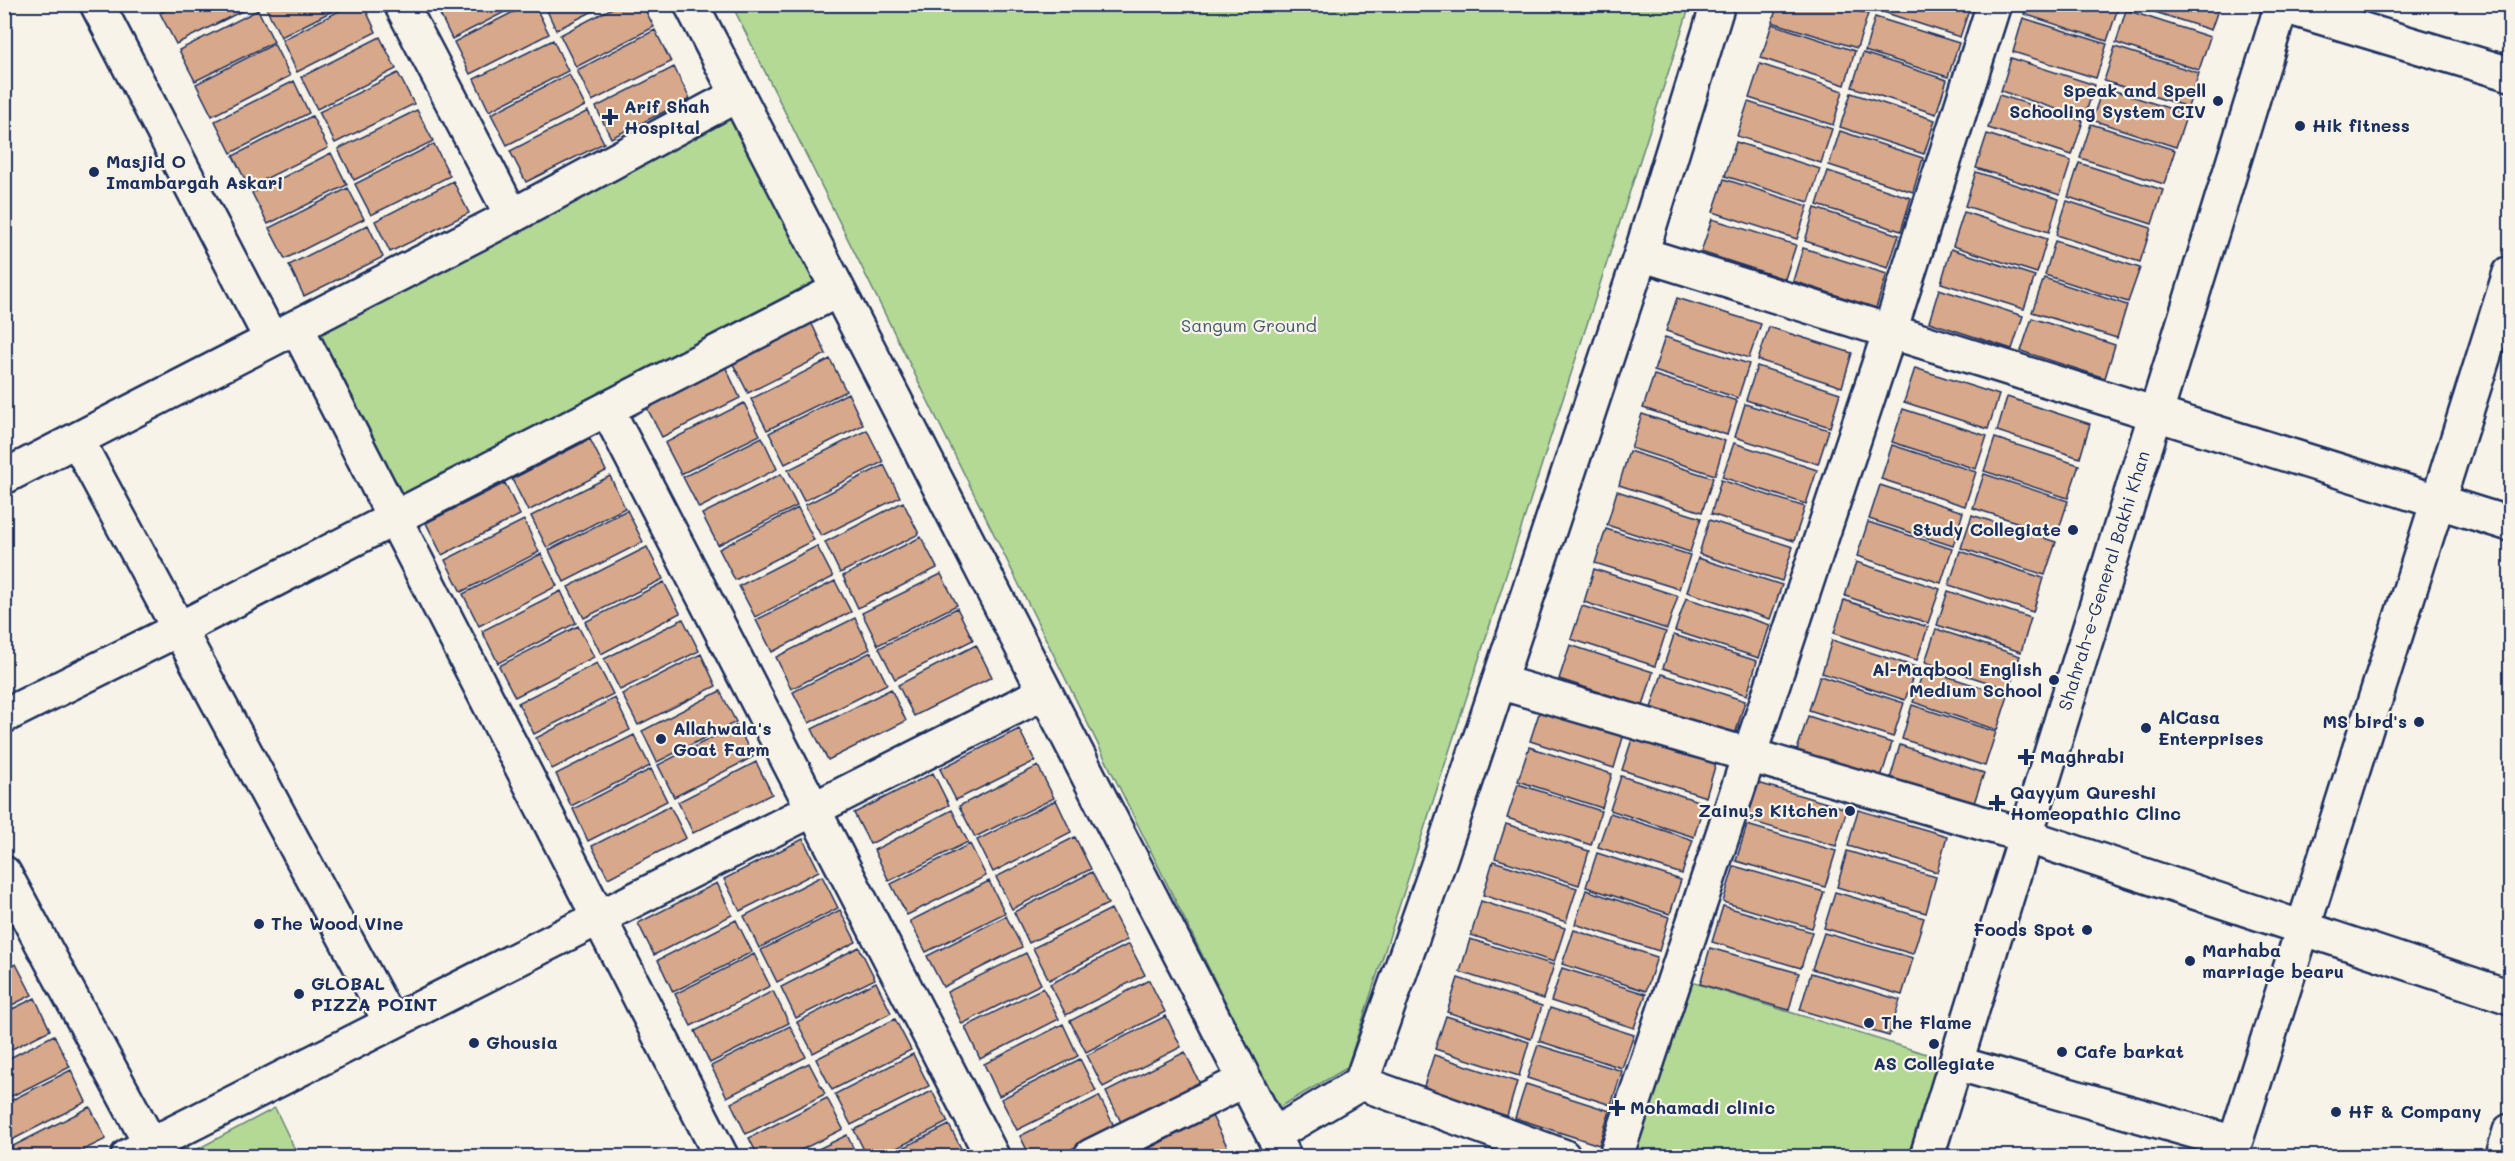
<svg xmlns="http://www.w3.org/2000/svg" width="2515" height="1161" viewBox="0 0 2515 1161" font-family="Mali,sans-serif">
<style>
.green{fill:#b3d995;stroke:#67847a;stroke-width:1.5}
.building{fill:#d8a88a;stroke:#1b2f5e;stroke-width:1.5}
.lines{fill:none;stroke-linecap:round;stroke-linejoin:round}
.street-casing{stroke:#1b2f5e;stroke-width:38}
.secondary-casing{stroke:#1b2f5e;stroke-width:38}
.street{stroke:#f7f3e8;stroke-width:33}
.secondary{stroke:#f7f3e8;stroke-width:33}
.poi-dot{fill:#1b2f5e;stroke:#f7f3e8;stroke-width:2}
.labels{text-anchor:middle;stroke-width:4.5;stroke-linejoin:round;paint-order:stroke}
.poi-label{font-size:18px;font-weight:bold;fill:#1b2f5e;stroke:#f7f3e8;text-anchor:start}
.park-label{font-size:18px;fill:#415a6c;stroke:#f7f3e8}
.street-label{font-size:18px;fill:#1b2f5e;stroke:#f7f3e8}
</style>
<rect width="100%" height="100%" fill="#f7f3e8"/>
<filter id="ink" filterUnits="userSpaceOnUse"><feTurbulence type="fractalNoise" baseFrequency=".0167" numOctaves="2"/><feDisplacementMap in="SourceGraphic" scale="12" xChannelSelector="R" yChannelSelector="G"/><feConvolveMatrix kernelMatrix="1 2 1 2 8 2 1 2 1" color-interpolation-filters="sRGB"/></filter>
<g filter="url(#ink)">
<path class="green" d="M732,5H1690L1347,1068L1278,1108Z
M737,95L838,290L394,519L297,328Z
M1675,977L1956,1063L1927,1156H1616Z
M275,1108L298,1156H192L190,1153Z"/>
<path class="building" d="M176,4H254V5L176,44L160,13Z
M267,4H346L281,37L265,6Z
M353,4H363L376,32L297,72L282,40Z
M443,4H520L452,39L437,8Z
M529,4H534L549,34L470,74L454,42Z
M544,4H607L556,30Z
M620,4H642L654,27L576,67L560,35Z
M1778,4H1836L1868,14L1857,48L1772,22Z
M1879,4H1971L1960,37L1877,10Z
M2027,4H2108L2118,8L2107,41L2024,14Z
M2130,4H2220L2211,30Z
M258,10L274,42L195,81L179,50Z
M2126,10L2210,37L2199,70L2116,43Z
M1875,17L1959,43L1948,77L1865,51Z
M2023,18L2107,44L2096,78L2013,52Z
M1772,24L1855,51L1845,85L1761,58Z
M655,30L671,62L592,101L577,70Z
M380,37L396,69L317,109L301,77Z
M553,40L568,71L489,111L474,79Z
M274,44L290,76L212,116L196,84Z
M2115,47L2199,73L2188,107L2104,81Z
M1863,53L1947,80L1936,114L1852,87Z
M2011,58L2095,85L2084,118L2001,91Z
M1760,64L1843,91L1833,125L1749,98Z
M674,67L690,99L611,138L596,107Z
M398,73L414,104L335,143L319,112Z
M569,74L585,106L507,145L491,114Z
M294,81L309,113L231,153L215,121Z
M2103,87L2187,114L2176,147L2092,120Z
M1851,93L1935,120L1924,154L1840,127Z
M1999,95L2083,121L2072,155L1988,128Z
M1748,102L1832,129L1821,163L1737,136Z
M417,110L433,141L354,180L338,149Z
M588,111L604,143L526,182L510,151Z
M312,116L328,148L249,187L233,156Z
M2091,124L2175,150L2164,184L2080,158Z
M1840,131L1923,158L1913,192L1829,165Z
M1987,134L2071,161L2060,195L1976,168Z
M1736,142L1820,169L1809,202L1725,176Z
M434,144L450,176L371,215L355,184Z
M331,153L347,185L268,224L252,193Z
M2079,163L2163,190L2152,224L2068,197Z
M1828,171L1911,198L1901,231L1817,205Z
M1976,172L2059,199L2049,232L1965,206Z
M1724,179L1808,206L1797,239L1713,212Z
M453,181L469,213L390,252L375,221Z
M348,188L364,219L285,259L269,228Z
M2067,201L2151,228L2140,262L2056,235Z
M1815,208L1899,235L1888,268L1805,241Z
M1964,212L2047,239L2037,273L1953,246Z
M1712,219L1796,245L1785,279L1701,252Z
M368,225L383,257L304,296L289,265Z
M2055,241L2140,268L2128,302L2045,275Z
M1803,248L1887,274L1876,308L1793,281Z
M1951,249L2035,276L2024,309L1941,283Z
M2044,278L2127,305L2117,338L2032,312Z
M1939,289L2023,316L2012,349L1929,322Z
M1677,298L1761,324L1749,358L1666,331Z
M2032,318L2115,345L2105,378L2021,351Z
M811,322L826,354L748,393L732,362Z
M1769,327L1852,353L1842,387L1758,360Z
M1665,337L1749,364L1738,398L1654,371Z
M830,359L846,391L767,430L751,399Z
M725,366L740,398L662,437L646,406Z
M1757,366L1840,393L1830,427L1746,400Z
M1915,368L1999,395L1988,429L1904,402Z
M1654,375L1737,401L1727,435L1643,408Z
M848,393L863,425L785,464L769,433Z
M2007,397L2090,424L2080,458L1997,431Z
M744,403L760,435L681,474L665,443Z
M1745,404L1829,430L1818,464L1735,437Z
M1903,409L1987,436L1976,469L1892,442Z
M1642,414L1725,441L1715,475L1631,448Z
M867,430L883,462L804,501L788,470Z
M762,437L777,469L699,508L683,477Z
M1995,438L2079,465L2068,498L1984,471Z
M590,439L606,471L528,511L512,479Z
M1734,443L1817,470L1806,504L1722,477Z
M1892,445L1976,472L1965,506L1881,479Z
M1629,451L1713,478L1702,512L1619,485Z
M884,465L900,497L821,536L805,505Z
M781,474L797,506L718,545L702,514Z
M1984,474L2068,501L2057,535L1973,508Z
M610,476L625,508L547,548L531,516Z
M1721,480L1805,507L1794,541L1711,514Z
M505,483L520,515L442,555L426,523Z
M1880,485L1963,512L1953,546L1869,519Z
M1617,491L1701,518L1690,552L1607,525Z
M903,502L919,534L840,573L825,542Z
M798,508L814,540L735,580L719,549Z
M627,510L643,542L564,582L549,550Z
M1972,515L2056,542L2045,575L1961,548Z
M524,520L539,552L461,592L445,560Z
M1709,520L1793,547L1782,581L1699,554Z
M1868,522L1952,549L1941,583L1857,556Z
M1606,529L1690,555L1679,589L1595,563Z
M921,537L937,568L858,608L843,576Z
M817,546L833,577L755,617L739,586Z
M647,547L663,579L584,618L568,587Z
M1960,551L2043,578L2033,612L1949,585Z
M541,554L557,586L479,626L463,594Z
M1698,558L1782,585L1770,619L1687,592Z
M1856,562L1940,589L1928,623L1845,596Z
M1594,569L1678,596L1667,629L1584,602Z
M941,574L957,605L878,645L862,613Z
M835,581L851,612L772,652L756,620Z
M664,582L680,613L601,654L585,622Z
M561,591L576,623L498,663L482,631Z
M1948,591L2031,618L2021,652L1937,625Z
M1686,598L1770,625L1759,658L1675,631Z
M1844,600L1928,627L1917,660L1834,633Z
M1582,606L1666,632L1655,666L1571,639Z
M957,608L973,640L895,679L879,648Z
M855,618L870,649L791,689L776,657Z
M683,619L699,651L620,690L604,659Z
M578,626L594,657L515,697L499,666Z
M1936,629L2020,656L2009,689L1925,662Z
M1674,635L1757,661L1747,695L1663,668Z
M1832,640L1916,667L1905,700L1822,673Z
M976,645L992,677L914,716L898,685Z
M1570,645L1653,672L1643,706L1559,679Z
M871,652L887,684L809,723L793,692Z
M701,654L716,686L638,725L622,694Z
M597,663L613,694L534,734L518,703Z
M1924,669L2008,696L1997,730L1913,702Z
M1662,674L1745,701L1735,735L1651,708Z
M1820,676L1904,703L1893,737L1809,710Z
M891,689L906,721L828,760L812,729Z
M720,691L736,722L657,762L642,731Z
M615,698L630,730L552,769L536,738Z
M1912,705L1996,732L1985,766L1902,739Z
M1541,707L1624,734L1614,768L1530,741Z
M1808,716L1892,743L1881,777L1797,750Z
M737,725L753,757L674,797L658,765Z
M1019,729L1035,761L956,800L940,769Z
M634,735L650,766L571,806L556,774Z
M1633,736L1716,763L1706,797L1622,770Z
M1900,745L1984,773L1973,806L1890,779Z
M1529,747L1612,774L1602,808L1518,781Z
M756,762L772,794L693,833L678,802Z
M1038,766L1054,798L975,837L959,806Z
M651,769L667,801L588,841L573,809Z
M933,773L949,805L870,844L854,813Z
M1621,776L1704,803L1694,837L1610,810Z
M1758,783L1847,809L1836,846L1747,820Z
M1518,784L1601,811L1591,845L1507,818Z
M1056,800L1071,832L993,872L977,840Z
M670,806L686,838L608,878L592,846Z
M952,810L968,842L889,881L874,850Z
M1858,810L1947,836L1937,872L1848,846Z
M1610,813L1693,840L1682,874L1598,847Z
M1506,824L1589,851L1579,885L1495,858Z
M1747,825L1836,851L1825,887L1736,861Z
M1075,837L1091,869L1012,909L996,877Z
M803,839L819,871L740,911L724,879Z
M970,844L986,876L907,915L891,884Z
M1847,851L1936,877L1926,913L1837,887Z
M1597,853L1681,880L1670,914L1586,887Z
M1493,861L1577,888L1566,922L1483,895Z
M1734,866L1824,892L1812,928L1723,902Z
M1092,872L1108,904L1029,943L1014,912Z
M822,876L838,908L759,948L744,916Z
M989,881L1005,913L926,952L910,921Z
M717,883L732,915L654,955L638,923Z
M1586,890L1669,917L1659,951L1575,924Z
M1835,892L1924,918L1913,954L1824,928Z
M1481,901L1565,928L1554,962L1471,935Z
M1723,906L1812,932L1801,968L1712,942Z
M1111,909L1127,940L1049,980L1033,948Z
M840,910L856,942L777,982L761,950Z
M1006,916L1022,947L943,987L927,956Z
M736,920L752,952L673,992L658,960Z
M1574,930L1657,957L1646,991L1562,964Z
M1824,933L1913,958L1902,995L1812,969Z
M1470,939L1554,965L1543,999L1460,972Z
M1129,944L1145,975L1066,1015L1050,984Z
M859,947L875,979L796,1018L781,987Z
M1710,948L1799,973L1789,1010L1700,984Z
M1026,953L1041,984L962,1024L947,992Z
M754,954L770,986L691,1026L675,994Z
M16,964L32,995L4,1009V969Z
M1562,968L1646,994L1634,1028L1551,1001Z
M1811,973L1900,1000L1889,1036L1800,1010Z
M1458,978L1542,1006L1531,1039L1447,1012Z
M1149,980L1165,1012L1086,1052L1070,1021Z
M876,982L891,1013L813,1053L797,1022Z
M1043,988L1059,1019L980,1059L965,1027Z
M773,991L789,1023L710,1063L695,1031Z
M35,998L50,1030L4,1053V1013Z
M1550,1008L1634,1035L1622,1068L1539,1041Z
M1166,1016L1181,1047L1103,1087L1087,1055Z
M1446,1016L1529,1042L1519,1076L1435,1049Z
M895,1019L911,1050L832,1090L816,1059Z
M1063,1024L1078,1056L999,1096L984,1064Z
M790,1026L806,1057L727,1097L711,1066Z
M54,1035L70,1067L4,1100V1061Z
M1538,1045L1622,1071L1611,1105L1527,1078Z
M1185,1052L1200,1084L1122,1124L1106,1092Z
M913,1054L929,1086L851,1125L835,1094Z
M1434,1055L1517,1082L1507,1116L1423,1089Z
M1080,1059L1096,1091L1017,1130L1001,1099Z
M809,1063L825,1094L746,1134L731,1103Z
M71,1070L86,1102L8,1142L4,1135V1104Z
M1526,1084L1610,1111L1599,1145L1515,1118Z
M932,1091L948,1122L881,1156H867L854,1130Z
M1099,1096L1115,1128L1057,1156H1030L1020,1136Z
M827,1098L843,1129L789,1156H758L749,1138Z
M90,1107L106,1139L71,1156H16L11,1147Z
M1212,1116L1228,1148L1211,1156H1134Z
M949,1125L965,1156H887Z
M847,1135L857,1156H804Z"/>
<g class="lines">
<defs>
<path id="street" d="M97,4L271,339
M401,4L512,216
M691,4L1284,1156
M2277,4L2510,74
M1641,254L2510,524
M297,328L721,1156
M607,409L992,1156
M77,440L391,1023
M4,477L512,216L737,95
M1499,682L2026,836L2510,997
M4,716L179,629L838,290
M4,873L157,1156
M1956,1063L2235,1143L2510,273
M1361,1083L1563,1156
M1273,1135L1361,1083L1440,859L1641,254L1718,4
M128,1156L1045,692
M1091,1156L1245,1080
M1616,1156L1890,331L1994,4
M2503,1156L2510,1131"/>
<g id="secondary">
<path id="s1" d="M1927,1156L2282,4"/>
</g>
</defs>
<use href="#street" class="street-casing"/>
<use href="#secondary" class="secondary-casing"/>
<use href="#street" class="street"/>
<use href="#secondary" class="secondary"/>
</g>
</g>
<g class="poi-dot">
<circle cx="2218" cy="101" r="6"/>
<path d="M607 108h6v6h6v6h-6v6h-6v-6h-6v-6h6z"/>
<circle cx="2300" cy="126" r="6"/>
<circle cx="94" cy="172" r="6"/>
<circle cx="2073" cy="530" r="6"/>
<circle cx="2054" cy="680" r="6"/>
<circle cx="2419" cy="722" r="6"/>
<circle cx="2146" cy="728" r="6"/>
<circle cx="661" cy="739" r="6"/>
<path d="M2023 748h6v6h6v6h-6v6h-6v-6h-6v-6h6z"/>
<path d="M1994 794h6v6h6v6h-6v6h-6v-6h-6v-6h6z"/>
<circle cx="1850" cy="811" r="6"/>
<circle cx="259" cy="924" r="6"/>
<circle cx="2087" cy="930" r="6"/>
<circle cx="2190" cy="961" r="6"/>
<circle cx="299" cy="994" r="6"/>
<circle cx="1869" cy="1023" r="6"/>
<circle cx="474" cy="1043" r="6"/>
<circle cx="1934" cy="1044" r="6"/>
<circle cx="2062" cy="1052" r="6"/>
<path d="M1614 1099h6v6h6v6h-6v6h-6v-6h-6v-6h6z"/>
<circle cx="2336" cy="1112" r="6"/>
</g>
<g class="labels">
<g class="poi-label">
<text x="2206" y="97" text-anchor="end">Speak and Spell<tspan x="2206" dy="21">Schooling System CIV</tspan></text>
<text x="624" y="113">Arif Shah<tspan x="624" dy="21">Hospital</tspan></text>
<text x="2312" y="132">Hik fitness</text>
<text x="106" y="168">Masjid O<tspan x="106" dy="21">Imambargah Askari</tspan></text>
<text x="2061" y="536" text-anchor="end">Study Collegiate</text>
<text x="2042" y="676" text-anchor="end">Al-Maqbool English<tspan x="2042" dy="21">Medium School</tspan></text>
<text x="2158" y="724">AlCasa<tspan x="2158" dy="21">Enterprises</tspan></text>
<text x="2407" y="728" text-anchor="end">MS bird's</text>
<text x="673" y="735">Allahwala's<tspan x="673" dy="21">Goat Farm</tspan></text>
<text x="2040" y="763">Maghrabi</text>
<text x="2010" y="799">Qayyum Qureshi<tspan x="2010" dy="21">Homeopathic Clinc</tspan></text>
<text x="1838" y="817" text-anchor="end">Zainu,s Kitchen</text>
<text x="271" y="930">The Wood Vine</text>
<text x="2075" y="936" text-anchor="end">Foods Spot</text>
<text x="2202" y="957">Marhaba<tspan x="2202" dy="21">marriage bearu</tspan></text>
<text x="311" y="990">GLOBAL<tspan x="311" dy="21">PIZZA POINT</tspan></text>
<text x="1881" y="1029">The Flame</text>
<text x="486" y="1049">Ghousia</text>
<text x="2074" y="1058">Cafe barkat</text>
<text x="1934" y="1070" text-anchor="middle">AS Collegiate</text>
<text x="1630" y="1114">Mohamadi clinic</text>
<text x="2348" y="1118">HF &amp; Company</text>
</g>
<g class="park-label">
<text x="1249" y="332">Sangum Ground</text>
</g>
<g class="street-label">
<text dy="6" stroke="none"><textPath href="#s1" startOffset="602">Shahrah-e-General Bakhi Khan</textPath></text>
</g>
</g>
<rect width="2515" height="1161" fill="none" stroke="#f7f3e8" stroke-width="24"/>
<rect x="12" y="12" width="2491" height="1137" fill="none" stroke="#1b2f5e" stroke-width="2" filter="url(#ink)"/>
</svg>
